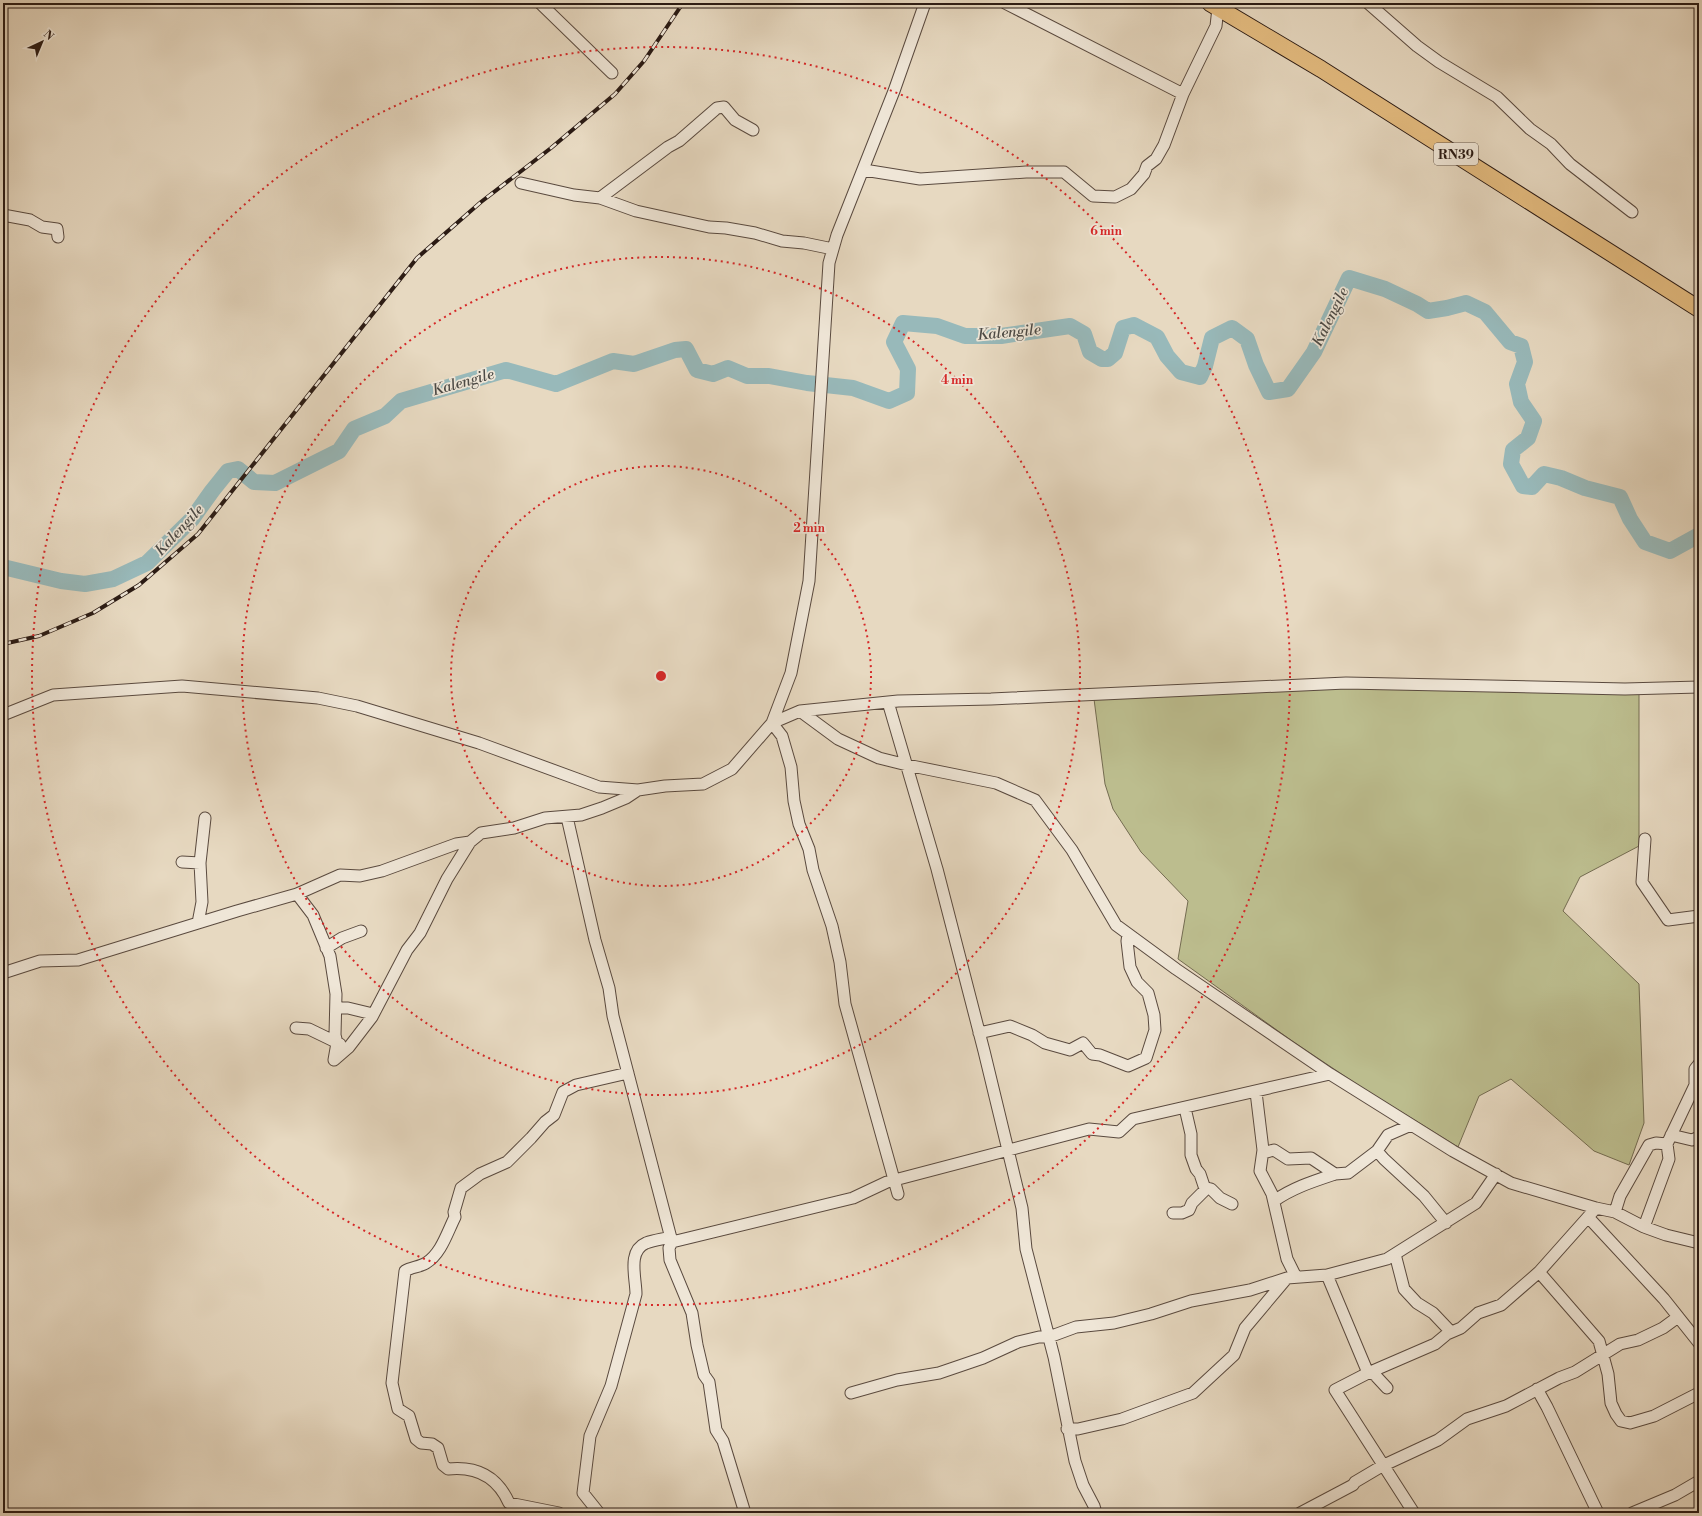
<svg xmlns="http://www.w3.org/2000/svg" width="1702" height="1516" viewBox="0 0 1702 1516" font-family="'Libre Bodoni',serif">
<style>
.green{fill:#bcbd8e;stroke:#746c51}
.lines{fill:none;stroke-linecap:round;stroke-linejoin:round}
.river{stroke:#98b9ba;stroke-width:16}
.minor-casing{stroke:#5a4a3f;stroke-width:13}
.highway-casing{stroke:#2b1b14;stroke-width:18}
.minor{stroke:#efe6d7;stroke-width:11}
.highway{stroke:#e4bc80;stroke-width:16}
.rail-casing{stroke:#2b1b14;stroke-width:4}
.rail{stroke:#efe6d7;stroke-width:2.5;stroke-dasharray:8;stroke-linecap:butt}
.ring{fill:none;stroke:#d62828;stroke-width:2;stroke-dasharray:2 4}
.labels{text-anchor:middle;stroke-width:3.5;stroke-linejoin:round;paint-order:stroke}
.shield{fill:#efe6d7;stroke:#66584e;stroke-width:1}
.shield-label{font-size:13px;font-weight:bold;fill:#2b1b14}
.water-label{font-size:15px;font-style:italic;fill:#4c4a46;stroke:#efe6d7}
.centre{fill:#d62828;stroke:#efe6d7;stroke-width:2}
.ring-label{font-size:12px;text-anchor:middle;font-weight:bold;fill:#d62828;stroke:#efe6d7;stroke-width:3.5;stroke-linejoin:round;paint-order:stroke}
</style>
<rect width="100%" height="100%" fill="#e7d9c1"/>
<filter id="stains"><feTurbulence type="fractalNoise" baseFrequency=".005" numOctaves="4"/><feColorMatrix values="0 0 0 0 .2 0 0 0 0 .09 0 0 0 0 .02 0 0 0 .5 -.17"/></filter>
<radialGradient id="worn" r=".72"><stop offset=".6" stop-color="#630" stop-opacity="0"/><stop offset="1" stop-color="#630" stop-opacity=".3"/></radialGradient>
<path class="green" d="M1347,687L1639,692V846L1580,877L1563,911L1639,984L1644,1123L1629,1165L1594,1151L1511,1079L1479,1096L1458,1147L1361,1087L1292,1041L1178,959L1188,901L1141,852L1113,809L1105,784L1094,699Z"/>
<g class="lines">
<path class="river" d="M3,567L61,581L85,584L113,579L147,563L192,519L212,491L228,471L238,469L254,482L275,483L339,451L354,429L385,416L401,401L506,370L556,384L613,361L634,364L675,350L686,349L697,370L713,374L728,368L747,376H769L807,383L853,388L889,401L907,393L908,369L894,342L903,323L937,326L965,336H1001L1070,326L1084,334L1090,352L1102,359H1108L1115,353L1123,328L1134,325L1157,337L1167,356L1181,372L1200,377L1205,366L1212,338L1232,328L1247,339L1256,365L1269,392L1288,389L1314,352L1349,278L1385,289L1417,304L1428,311L1447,308L1466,303L1485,312L1510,342L1521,346L1525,362L1517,384L1521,402L1534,421L1528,438L1513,450L1511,464L1523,486L1532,487L1544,474L1561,478L1585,488L1620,497L1630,519L1645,542L1670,551L1699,535"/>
<defs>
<path id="minor" d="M540,3L612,73
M1005,3L1183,94
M1368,3L1417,46L1439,62L1497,97L1530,129L1551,144L1570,164L1632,212
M864,170L920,179L1026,172H1064L1093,196L1115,197L1131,189L1144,174L1147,166L1156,159L1164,145L1183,94L1216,26L1218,8L1221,4
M521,183L574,195L600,198L636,211L709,227L726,228L755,233L782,241L804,243L833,249
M600,198L668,147L679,141L717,108L724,107L735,120L753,130
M3,215L30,220L42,227L57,229L58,237
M888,702L937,869L984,1051L1022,1208L1026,1249L1054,1357L1075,1461L1083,1485L1094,1506L1096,1513
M800,711L838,739L879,758L907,765L996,783L1035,800L1072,850L1116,925L1176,969L1330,1074L1453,1151L1511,1183L1596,1208L1615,1212L1644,1227L1666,1235L1699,1243
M3,715L53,695L182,686L318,698L357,706L479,743L599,787L638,790L665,786L703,784L732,769L772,723L791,673L809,581L829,263L837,235L894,91L925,3
M567,817L595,940L609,988L613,1016L672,1242L669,1248L670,1260L692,1313L697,1345L704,1375L709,1382L716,1430L723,1441L745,1513
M1645,839L1642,882L1668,920L1699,916
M182,862L200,863
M297,894L313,915L330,956L336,994L335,1035L337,1043L334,1060
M198,923L202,902L200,863L205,818
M326,948L342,938L361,931
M3,973L40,961L78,960L237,911L297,894L340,875L360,876L382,871L456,844L470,842L481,833L514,828L545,818L581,815L602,808L626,798L638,790
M336,1002V1008H348L373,1014
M296,1028L309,1029L340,1044
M979,1033L1010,1026L1032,1035L1045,1043L1070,1050L1083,1043L1092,1054L1100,1055L1128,1066L1146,1058L1155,1030L1154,1015L1148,993L1137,982L1130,967L1127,941L1128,934
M334,1060L349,1047L372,1017L407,950L420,933L447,879L470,842
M1256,1092L1263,1150L1260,1171L1272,1194L1287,1259L1296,1277
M1185,1108L1191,1134V1155L1196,1169L1200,1174L1204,1186L1207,1188
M1411,1125L1388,1135L1377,1151L1384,1159L1424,1196L1446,1223
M1671,1135L1692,1140L1699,1137
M1263,1153L1274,1150L1288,1159L1311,1158L1335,1174L1348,1173L1377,1151
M898,1194L845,1004L840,962L832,926L813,870L809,849L799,824L794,801L791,767L782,736L772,723L800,711L898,701L991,699L1346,683L1625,689L1699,687
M1274,1201C1292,1188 1314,1181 1335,1174
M1596,1208L1539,1272L1599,1341L1608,1374L1611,1403L1616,1414L1621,1421L1630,1423L1654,1416L1699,1393
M1615,1212L1620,1196L1649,1145L1656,1143L1667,1144L1695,1085V1069L1699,1064
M1173,1213H1182L1189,1210L1192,1203L1207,1188L1211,1189L1220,1198L1232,1204
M1588,1217L1664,1299L1699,1343
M1644,1227L1669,1159L1667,1144
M672,1242L853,1198L887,1182L1089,1129L1119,1132L1133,1119L1330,1074
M1395,1254L1404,1289L1417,1303L1433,1313L1451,1332
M1327,1275L1368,1373L1335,1390L1414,1513
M1368,1373L1435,1344L1447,1334L1461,1328L1478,1313L1501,1305L1539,1272
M1368,1373L1374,1374L1387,1388
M1537,1389L1547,1407L1598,1513
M851,1393L897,1380L939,1373L983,1358L1018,1342L1039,1337H1049L1076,1327L1114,1323L1151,1314L1191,1301L1250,1290L1287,1278L1327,1275L1387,1259L1476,1203L1496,1174
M1067,1429H1078L1122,1419L1193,1393L1234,1355L1245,1328L1287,1278
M559,1513L509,1503C497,1476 476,1466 448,1469L443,1465L438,1448L432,1444L421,1443L416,1439L409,1416L398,1409L392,1383L405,1271C411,1267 420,1267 426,1263C441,1254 447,1233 455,1217L454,1212L461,1188L480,1174L507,1162L531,1138L545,1122L554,1115L563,1092L576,1085L628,1073
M599,1513L583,1493L590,1436L611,1386L636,1294C636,1278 627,1251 646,1243C654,1240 663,1239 671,1237
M1300,1513L1353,1485L1355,1482L1382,1466L1438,1440L1467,1419L1506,1406L1559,1378L1575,1372L1620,1344L1638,1340L1663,1328L1678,1317
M1632,1513L1675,1495L1699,1481"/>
<path id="highway" d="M1210,3L1321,69L1699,309"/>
</defs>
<use href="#minor" class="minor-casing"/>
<use href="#highway" class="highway-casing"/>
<use href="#minor" class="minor"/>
<use href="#highway" class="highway"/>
<defs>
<path id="rail" d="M3,644L39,636L93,613L139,585L198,534L417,258L481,202L551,148L615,94L644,61L683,3"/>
</defs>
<use href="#rail" class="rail-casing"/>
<use href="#rail" class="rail"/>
</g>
<g class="ring">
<circle cx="661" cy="676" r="210"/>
<circle cx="661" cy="676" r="419"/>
<circle cx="661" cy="676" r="629"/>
</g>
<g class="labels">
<rect class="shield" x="1434" y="143" width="44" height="22" rx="3"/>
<g class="shield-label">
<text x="1456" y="159">RN39</text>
</g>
<g class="water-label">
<text transform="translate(1330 317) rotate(-64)" y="5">Kalengile</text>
<text transform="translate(1009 332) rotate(-5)" y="5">Kalengile</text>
<text transform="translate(463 382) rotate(-16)" y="5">Kalengile</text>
<text transform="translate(179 530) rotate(-47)" y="5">Kalengile</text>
</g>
</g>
<circle cx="661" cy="676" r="6" class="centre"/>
<g class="ring-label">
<text x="1106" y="235">6 min</text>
<text x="957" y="384">4 min</text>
<text x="809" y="532">2 min</text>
</g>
<rect width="1702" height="1516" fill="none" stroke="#e7d9c1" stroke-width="16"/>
<rect x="4" y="4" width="1694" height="1508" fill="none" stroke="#2b1b14" stroke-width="2"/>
<rect x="8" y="8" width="1686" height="1500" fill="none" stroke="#2b1b14"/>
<g transform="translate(42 42) rotate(44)" stroke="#efe6d7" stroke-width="3" paint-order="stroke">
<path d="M0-3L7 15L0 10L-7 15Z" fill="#2b1b14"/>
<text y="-6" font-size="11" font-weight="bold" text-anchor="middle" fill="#2b1b14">N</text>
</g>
<rect width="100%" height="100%" filter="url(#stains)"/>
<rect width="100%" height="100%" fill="url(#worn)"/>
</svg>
